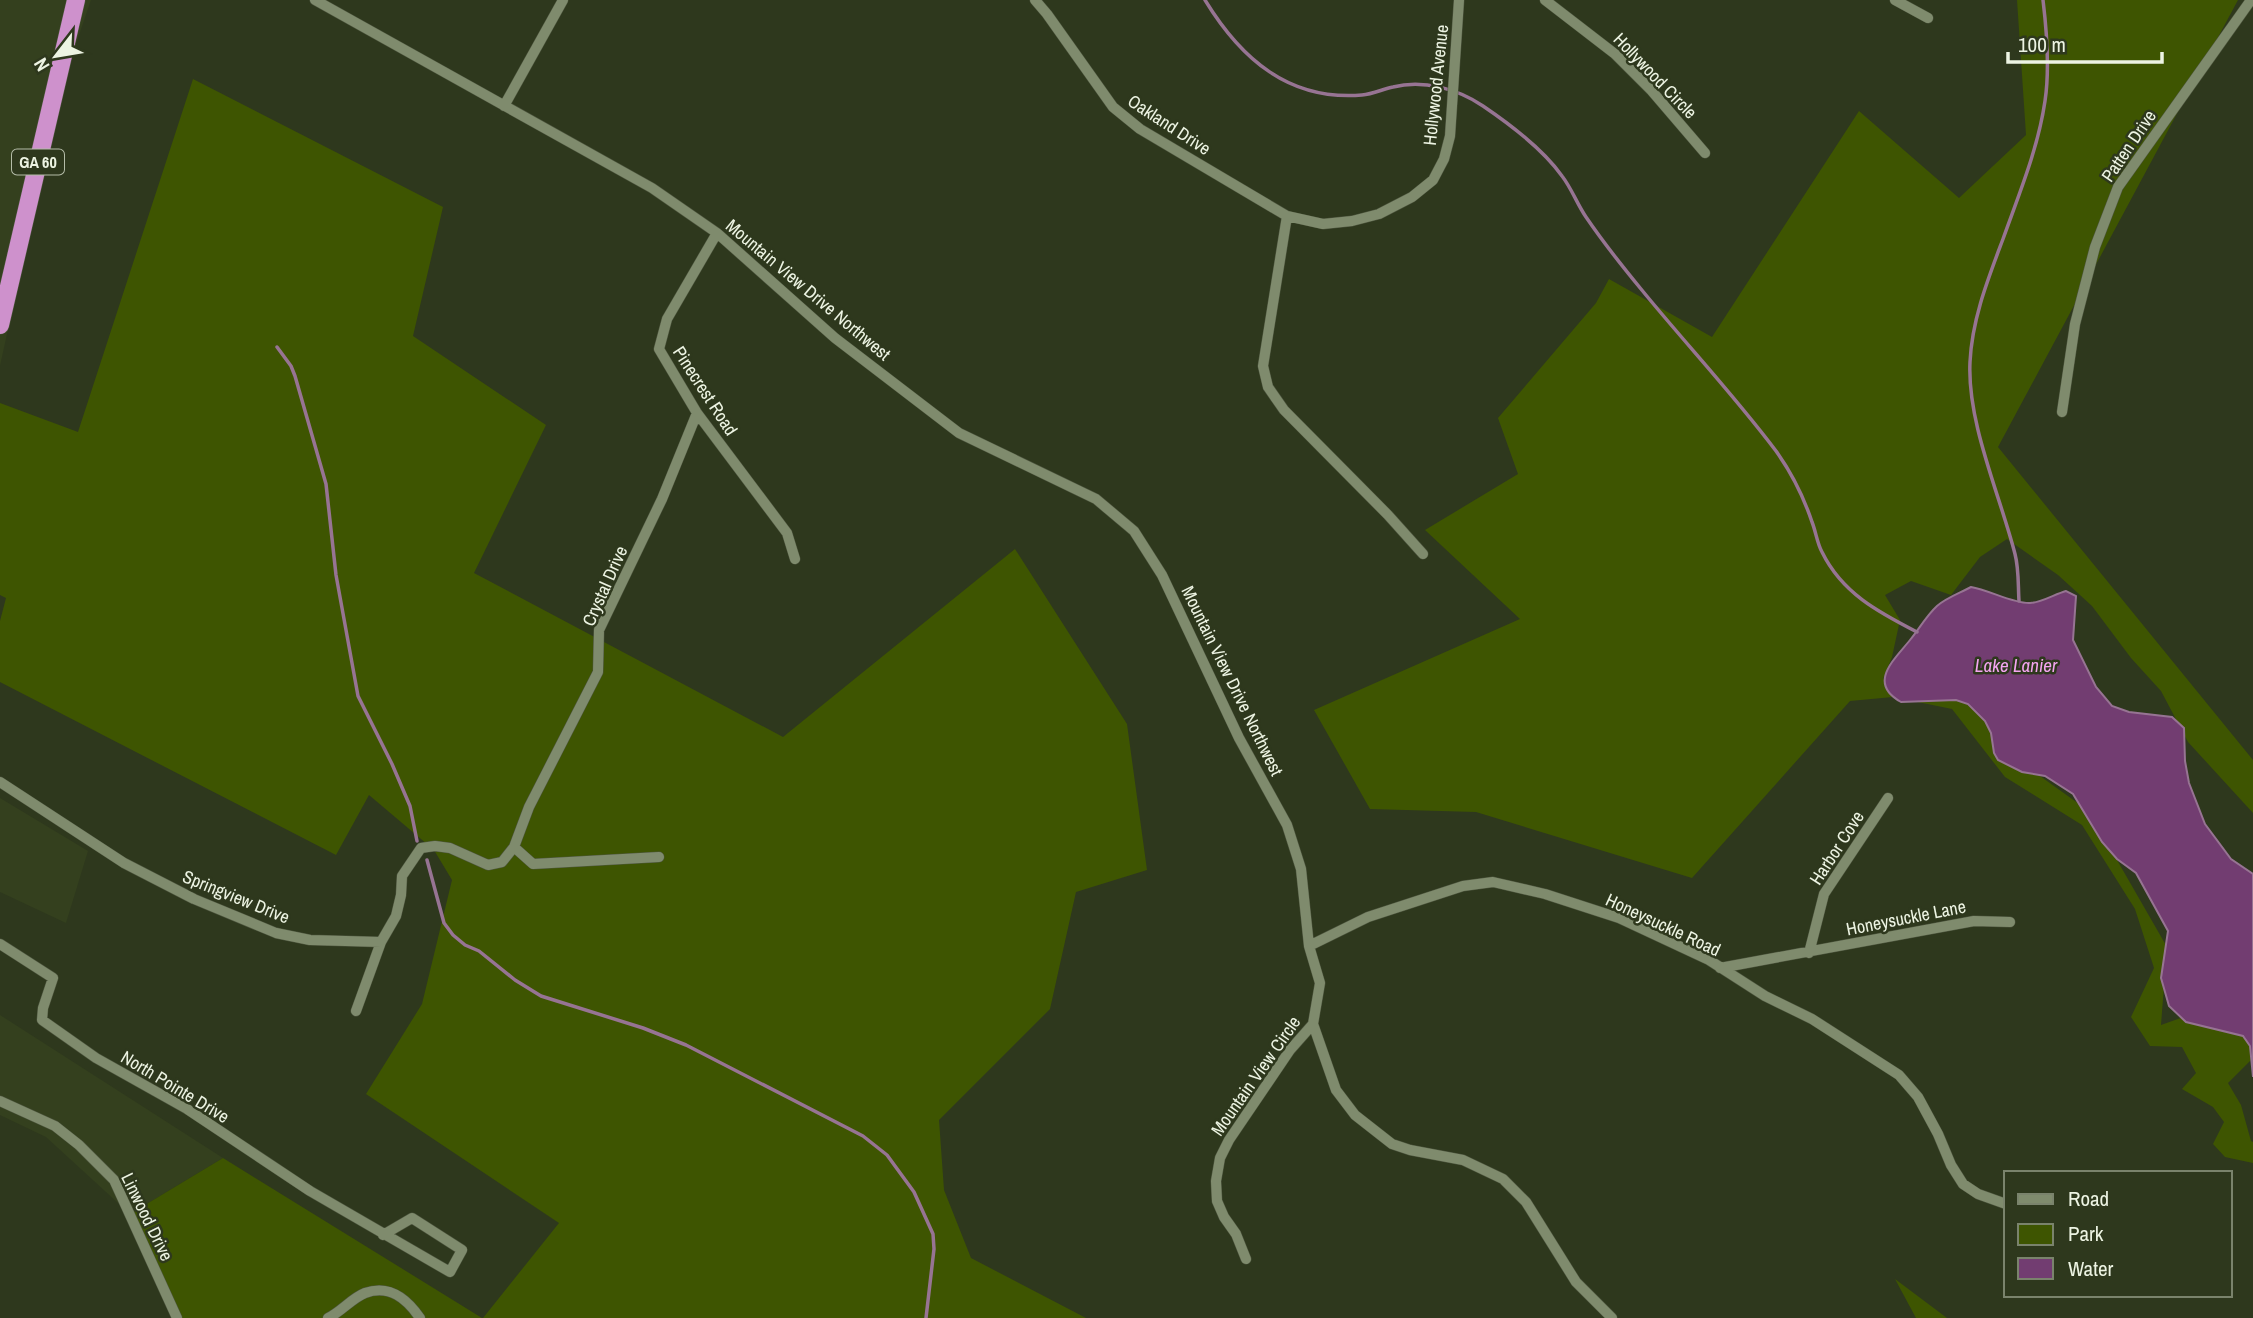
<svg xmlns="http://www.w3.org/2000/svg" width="2253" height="1318" viewBox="0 0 2253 1318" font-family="'Archivo Narrow',sans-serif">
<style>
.built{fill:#34401e}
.green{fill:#3e5501}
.water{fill:#723d71;stroke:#977493;stroke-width:2}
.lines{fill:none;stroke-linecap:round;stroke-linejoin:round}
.stream{stroke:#977493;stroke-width:3.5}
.street-casing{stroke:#4e563f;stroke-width:11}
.highway-casing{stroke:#4e563f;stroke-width:19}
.street{stroke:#7f8b6d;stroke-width:10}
.highway{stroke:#ce91cc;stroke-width:18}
.labels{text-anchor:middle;stroke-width:5;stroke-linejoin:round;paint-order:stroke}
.shield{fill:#2e381d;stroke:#b4bca8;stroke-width:2}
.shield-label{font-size:16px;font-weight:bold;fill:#edf4e3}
.street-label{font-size:18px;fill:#edf4e3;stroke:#2e381d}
.water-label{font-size:19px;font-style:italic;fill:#f4a5f1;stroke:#2e381d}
</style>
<rect width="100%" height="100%" fill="#2e381d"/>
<path class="built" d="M0,0H91L60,91L0,366Z
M0,798L88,851L66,923L0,892Z
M0,1015L223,1158L130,1214L46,1137L0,1115Z"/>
<path class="green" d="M2017,0H2238L1998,447L2253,760V813L2188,742L2161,691L2131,658L2092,606L2058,575L2007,539L1980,557L1951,595L1911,581L1885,595L1900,620L1892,657L1883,679L1937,685L1995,716L2001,748L2093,814L2113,853L2167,947L2161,1025L2192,1014L2253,1020V1058L2228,1083L2241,1105L2251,1141L2253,1142V1163L2225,1157L2213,1144L2224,1122L2213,1107L2182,1089L2196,1073L2182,1047L2150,1046L2131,1017L2154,968L2135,909L2082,825L2005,777L1952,709L1893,697L1850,701L1692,878L1476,812L1370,809L1314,710L1520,619L1425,530L1518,474L1498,418L1596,303L1609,279L1712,337L1859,111L1959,198L2026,135Z
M193,79L443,207L413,336L546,425L474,573L783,737L1015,549L1127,724L1147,870L1076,892L1050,1009L939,1120L944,1190L971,1258L1086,1318H483L559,1223L366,1094L422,1004L452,880L434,850L369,795L336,855L0,682V621L6,598L0,595V403L78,432Z
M223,1158L482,1318H179L130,1214Z
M1895,1279L1947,1318H1916Z"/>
<path class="water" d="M1971,587C1989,590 2014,604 2030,603C2041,603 2055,594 2066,591L2076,596L2073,640L2096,687L2112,706L2129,712L2172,717L2184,728L2185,761L2189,783L2205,824L2231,859L2253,874V1077L2250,1046L2243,1036L2186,1022L2169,1006L2161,978L2168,931L2136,873L2117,859L2102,842L2073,794L2045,776L2022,772L1998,760L1994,753L1991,733L1985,721L1968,704L1956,700L1901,702C1867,683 1894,660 1910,640C1919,629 1927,615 1937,606C1946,598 1960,593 1971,587Z"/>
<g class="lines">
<path class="stream" d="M1205,0C1241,59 1289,101 1362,95C1373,94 1383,89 1393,87C1423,79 1458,89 1483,106C1511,125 1543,149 1562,176C1572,189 1577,204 1586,217C1603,242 1622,266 1641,289C1685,343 1734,395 1776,451C1791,472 1804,498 1812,522C1816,532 1817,543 1822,552C1842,593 1878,612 1917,632
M277,347L291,366L295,376L326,484L336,575L358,696L392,764L410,806L417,841
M2019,601C2018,586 2019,569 2015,554C2000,495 1967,423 1970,362C1972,319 1988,279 2003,239C2019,194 2038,149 2045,101C2050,68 2047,33 2043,0
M427,860L444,923L453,935L465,945L479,951L515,980L541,996L643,1028L686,1045L863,1136L887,1155L914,1192L933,1234L934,1249L926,1318"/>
<defs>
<path id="street" d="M315,0L652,188L717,233L835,338L959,433L1096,499L1134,531L1162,575L1239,738L1287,825L1301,869L1309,946L1320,983L1313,1024L1290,1050L1229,1140L1220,1158L1216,1181L1217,1201L1224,1217L1236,1234L1246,1259
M1035,0L1047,14L1113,107L1140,129L1287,216L1323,224L1352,221L1379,214L1412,197L1433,180L1444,159L1450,136L1459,0
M1545,0L1615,54L1651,90L1705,153
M1895,0L1928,18
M504,106L563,0
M1287,216L1263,366L1268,387L1284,410L1388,515L1423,554
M717,233L667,319L659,349L697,413L787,533L795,559
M2062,412L2075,324L2095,247L2118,187L2251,0
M0,782L124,863L194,899L276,933L310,940L381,942
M514,847L533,864L659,857
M0,944L53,978L43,1008L42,1020L96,1058L187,1109L310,1191L450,1272L462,1250L412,1218L383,1235
M1309,946L1368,917L1463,886L1493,882L1545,894L1619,918L1709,960L1765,996L1812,1019L1899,1075L1918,1097L1938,1134L1951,1165L1963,1184L1978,1194L2006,1204
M1809,953L1824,894L1888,798
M1720,968L1974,921L2010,922
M356,1011L381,942L396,916L401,895L402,876L421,848L435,846L450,848L488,865L502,862L514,847L529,807L598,672L599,630L662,499L697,413
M1313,1024L1336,1090L1355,1115L1392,1144L1410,1150L1463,1160L1503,1179L1526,1202L1576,1282L1612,1318
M0,1101L55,1126L79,1145L114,1180L177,1318
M328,1318C341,1312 352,1298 365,1293C390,1284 407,1299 420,1318"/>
<path id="highway" d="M0,325L76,0"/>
</defs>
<use href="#street" class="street-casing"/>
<use href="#highway" class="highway-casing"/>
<use href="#street" class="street"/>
<use href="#highway" class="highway"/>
</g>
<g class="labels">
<rect class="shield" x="12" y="149.5" width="52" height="25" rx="5"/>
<g class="shield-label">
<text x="38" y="168">GA 60</text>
</g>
<g class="street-label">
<text transform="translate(1655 76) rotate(46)" y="6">Hollywood Circle</text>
<text transform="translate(1436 85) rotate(-84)" y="6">Hollywood Avenue</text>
<text transform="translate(1169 125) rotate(33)" y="6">Oakland Drive</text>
<text transform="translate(2129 146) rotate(-56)" y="6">Patten Drive</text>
<text transform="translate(808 290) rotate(40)" y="6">Mountain View Drive Northwest</text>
<text transform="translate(705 391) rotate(57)" y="6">Pinecrest Road</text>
<text transform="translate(605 586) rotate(-66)" y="6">Crystal Drive</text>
<text transform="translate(1232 681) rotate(64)" y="6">Mountain View Drive Northwest</text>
<text transform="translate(1837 848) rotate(-57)" y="6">Harbor Cove</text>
<text transform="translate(236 897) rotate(22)" y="6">Springview Drive</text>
<text transform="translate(1906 918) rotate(-11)" y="6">Honeysuckle Lane</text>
<text transform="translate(1663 925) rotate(25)" y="6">Honeysuckle Road</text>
<text transform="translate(1256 1076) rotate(-55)" y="6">Mountain View Circle</text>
<text transform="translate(175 1087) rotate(31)" y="6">North Pointe Drive</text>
<text transform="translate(147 1217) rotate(64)" y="6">Linwood Drive</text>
</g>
<g class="water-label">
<text x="2016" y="672">Lake Lanier</text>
</g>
</g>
<rect x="2004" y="1171" width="228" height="126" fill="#2e381d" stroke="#7a836c" stroke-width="2"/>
<rect x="2018" y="1194" width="35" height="10" fill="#7f8b6d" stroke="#7a836c" stroke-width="2"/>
<text x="2068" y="1206" font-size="21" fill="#edf4e3">Road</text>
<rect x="2018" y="1224" width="35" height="21" fill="#3e5501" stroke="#7a836c" stroke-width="2"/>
<text x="2068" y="1241" font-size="21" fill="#edf4e3">Park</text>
<rect x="2018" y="1258" width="35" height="21" fill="#723d71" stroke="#7a836c" stroke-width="2"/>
<text x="2068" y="1276" font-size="21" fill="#edf4e3">Water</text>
<g transform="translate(56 56) rotate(239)" stroke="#2e381d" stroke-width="5" paint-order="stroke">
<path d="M0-5L12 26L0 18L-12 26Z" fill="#edf4e3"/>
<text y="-10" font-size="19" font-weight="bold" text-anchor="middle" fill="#edf4e3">N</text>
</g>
<path d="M2008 52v10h154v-10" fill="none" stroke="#edf4e3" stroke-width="3.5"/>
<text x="2018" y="52" font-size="21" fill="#edf4e3" stroke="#2e381d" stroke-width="5" paint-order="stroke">100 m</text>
</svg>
